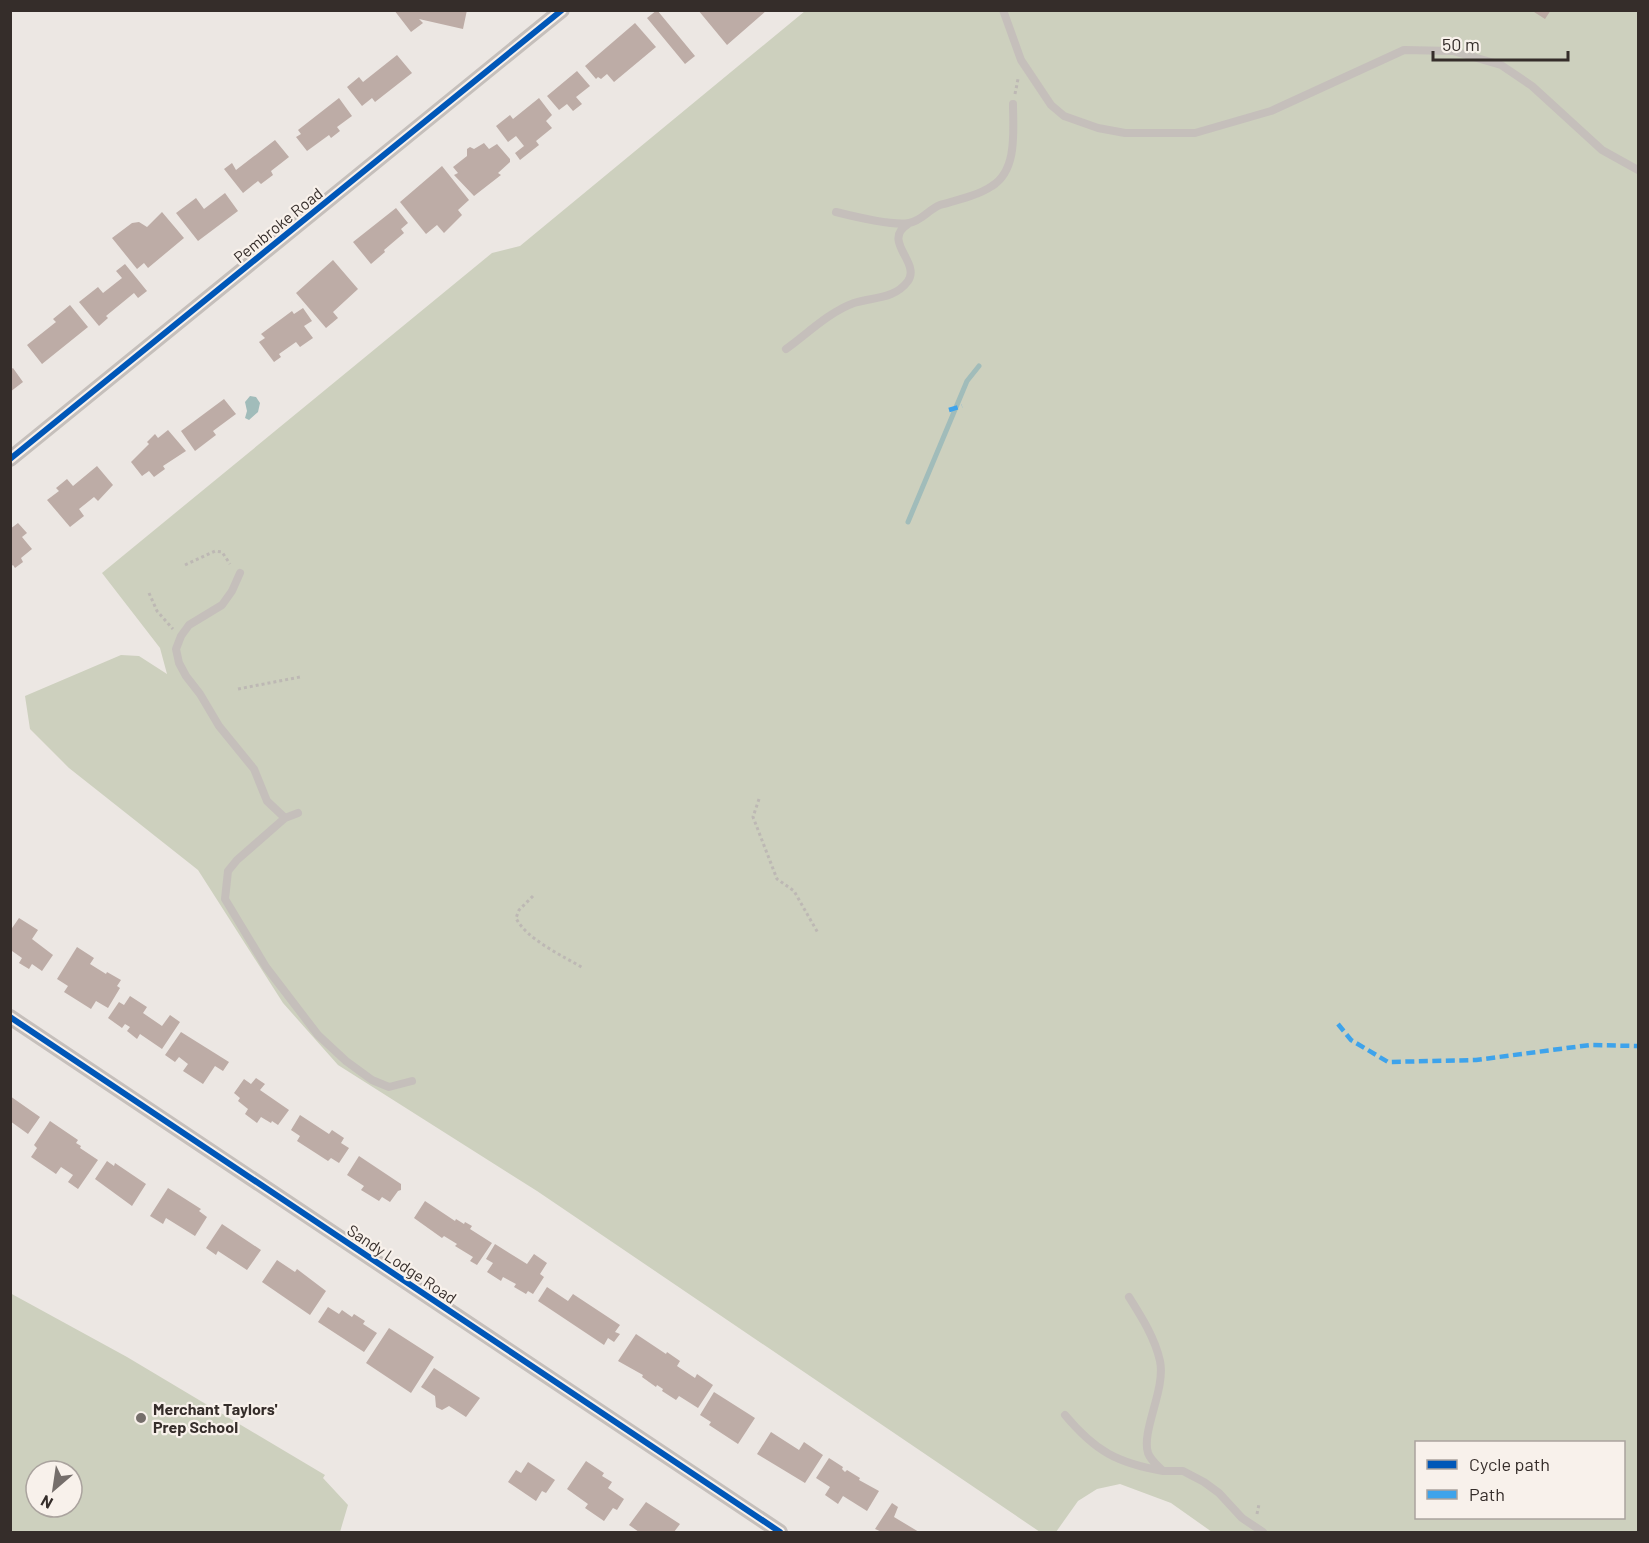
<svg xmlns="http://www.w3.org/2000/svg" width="1649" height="1543" viewBox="0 0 1649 1543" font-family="Barlow,sans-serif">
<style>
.green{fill:#cdd0be;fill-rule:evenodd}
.water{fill:#a1bcba}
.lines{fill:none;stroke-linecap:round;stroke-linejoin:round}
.stream{stroke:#a1bcba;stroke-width:5}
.building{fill:#bdaca6}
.path{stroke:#bdb8b4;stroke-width:3;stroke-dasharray:3 3;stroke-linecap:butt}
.lane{stroke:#c5bfbb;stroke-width:8}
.street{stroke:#c5bfbb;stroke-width:16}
.quiet{stroke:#3ea3eb;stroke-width:4.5;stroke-dasharray:9 4.5;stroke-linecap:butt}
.cycleway-casing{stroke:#f8f1eb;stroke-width:10}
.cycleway{stroke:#0057b8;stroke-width:6}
.poi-dot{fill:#756e6b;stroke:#f8f1eb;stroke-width:2}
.labels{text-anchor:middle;stroke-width:4.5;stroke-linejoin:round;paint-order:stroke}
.street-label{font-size:16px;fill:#352d2a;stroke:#f8f1eb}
.poi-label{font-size:16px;font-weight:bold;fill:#352d2a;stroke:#f8f1eb;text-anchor:start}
</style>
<rect width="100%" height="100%" fill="#ece7e3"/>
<path class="green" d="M805,11H1638V1532H1212L1171,1503L1120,1484L1097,1489L1078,1501L1056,1532H1040L537,1191L338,1065L283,1003L198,870L69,768L30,729L25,696L121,655L139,656L167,674L160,648L102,573L492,253L520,246ZM1416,1442H1624V1518H1416Z
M10,1293L127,1357L325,1475L323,1478L348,1505L340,1532H11ZM36,1471H72V1507H36Z"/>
<path class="water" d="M250,396L256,397L260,403L258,412L249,420L245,418L247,411L245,402Z"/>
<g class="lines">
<path class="stream" d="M908,522L967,381L979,366"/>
</g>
<path class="building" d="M394,10H467L463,29L419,19L423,23L411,32Z
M657,10L695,56L685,64L647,18Z
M698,10H767L727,45Z
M1531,10H1551L1545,19Z
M635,23L656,47L614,82L607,74L601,79L598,77L596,79L585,66Z
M397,55L412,73L375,102L372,98L362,106L347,87L359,77L363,82Z
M577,71L590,86L576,97L582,104L573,111L567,104L559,110L547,96Z
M339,98L352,116L337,127L340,131L331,138L329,135L307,151L296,137L301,134L298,130Z
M539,98L552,115L546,121L552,128L536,141L539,145L520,160L515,153L524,146L516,136L508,142L496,126L510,115L513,119Z
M275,140L289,157L271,171L273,175L261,184L258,181L243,193L224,169L232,163L236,170Z
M484,143L489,149L497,144L510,159V162L498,173L501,175L474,196L454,175L458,173L453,167L467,156V149L470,147L474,149Z
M442,166L469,200L458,210L462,215L444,233L437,225L426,234L400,202Z
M225,193L238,211L198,241L176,213L196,198L204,209Z
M396,208L408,223L401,229L404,233L384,250L385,252L371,264L353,242Z
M162,212L184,238L148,268L144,263L137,269L112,238L132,223L139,222L147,227Z
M333,260L358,289L333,312L338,318L326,328L296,293Z
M125,264L147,291L138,298L134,293L106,316L108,318L99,326L79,302L98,287L103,293L122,278L116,271Z
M70,305L88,327L42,364L27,345L56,322L53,319Z
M303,308L312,321L304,326L313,338L300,347L296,342L279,354L281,357L274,362L259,342L265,338L261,334L292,311L294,314Z
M13,368L23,382L10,392V370Z
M224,399L236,414L213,431L216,435L195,451L181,431Z
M168,430L186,451L163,466L165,469L154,477L149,471L142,476L131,462L149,444L147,442L155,434L158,438Z
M97,466L113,485L98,501L94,497L79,509L84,516L70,527L47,500L59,491L56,488L67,479L73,486Z
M18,523L27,533L22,537L32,549L21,558L23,562L15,568L13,565L10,567V529Z
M19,918L38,930L32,939L53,955L42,971L32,964L29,969L19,963L22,958L12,951L10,954V931Z
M77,947L94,958L90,964L106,974L107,972L121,980L117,986L120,988L108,1008L96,1001L91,1009L64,992L68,986L57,979Z
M130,996L147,1007L143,1013L162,1026L170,1015L180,1022L162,1049L140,1034L137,1039L127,1031L130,1027L125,1024L122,1028L108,1018L119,1002L124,1005Z
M181,1032L229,1062L223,1071L215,1066L203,1084L183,1071L188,1064L179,1057L175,1062L165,1055Z
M256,1078L265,1084L260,1090L289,1110L278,1125L272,1121L271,1123L261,1117L257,1123L245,1114L248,1109L238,1101L240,1098L234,1093L244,1079L251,1084Z
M10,1096L40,1117L28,1134L10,1121Z
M300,1115L329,1134L332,1130L344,1138L341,1143L349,1148L339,1163L331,1158L328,1161L297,1141L300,1136L291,1130Z
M50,1121L78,1140L76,1143L81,1146L80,1148L98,1160L78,1189L68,1182L73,1175L61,1167L56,1174L31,1157L37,1148L34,1145Z
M359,1156L401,1184V1190L398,1191L390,1202L382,1197L379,1201L361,1190L364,1186L347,1175Z
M107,1161L114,1166L115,1163L146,1184L132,1206L95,1179Z
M168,1188L201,1209L199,1211L207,1217L195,1236L166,1218L163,1224L150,1216Z
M425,1201L455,1221L456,1219L464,1224L465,1222L472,1226L470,1229L492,1243L477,1265L470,1261L473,1257L455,1246L457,1244L444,1236L442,1238L414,1218Z
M222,1224L261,1250L247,1270L218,1251L216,1255L206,1248Z
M495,1244L527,1264L534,1254L547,1263L540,1274L544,1277L533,1294L528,1291L526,1294L514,1287L516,1284L503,1277L501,1281L487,1272L493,1263L486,1259Z
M277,1260L295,1272L297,1269L326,1291L310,1315L262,1282Z
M547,1287L568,1301L573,1294L620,1325L615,1332L620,1334L614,1342L608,1338L604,1345L538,1301Z
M328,1307L339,1314L342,1310L352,1317L354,1314L365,1321L363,1324L377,1333L364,1352L318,1322Z
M389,1328L434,1357L411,1393L366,1363Z
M636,1334L666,1354L667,1352L680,1361L677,1366L695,1378L697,1374L713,1385L698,1408L679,1396L676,1400L662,1391L663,1389L657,1385L656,1387L642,1377L643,1375L618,1361Z
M434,1368L480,1398L466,1417L449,1406L442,1410L436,1407L435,1396L421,1387Z
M714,1392L755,1418L738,1444L709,1425L711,1422L700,1415Z
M771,1432L799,1450L804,1442L823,1455L805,1483L757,1454Z
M829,1458L843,1467L842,1469L845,1472L847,1470L860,1478L859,1480L879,1491L867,1511L843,1496L838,1504L825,1495L830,1487L816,1478Z
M586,1461L604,1473L602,1476L612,1482L608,1488L624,1499L617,1510L613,1508L604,1521L585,1508L588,1504L567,1489Z
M528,1462L555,1480L546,1493L542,1491L536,1501L508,1482L516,1470L521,1473Z
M646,1502L680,1524L674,1532H639L629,1525Z
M892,1503L898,1507L894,1517L919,1532H882L875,1529Z"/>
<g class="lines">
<path class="path" d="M1015,94L1018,79
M185,565L215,551L222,552L230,564
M149,593L157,611L173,629
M238,689L300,677
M759,799L753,817L777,879L794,891L818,933
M533,896L519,910L516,918C526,939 563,956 583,968
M1257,1514L1259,1504"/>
<path class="lane" d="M1003,10L1021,60L1051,105L1064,116L1098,128L1125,133H1195L1271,111L1404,50L1453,51L1501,65L1532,86L1602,150L1638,170
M836,212C852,216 894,226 909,223C922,221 929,209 940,205C957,200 977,196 992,186C1018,170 1013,130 1013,104
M786,349C807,334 829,312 854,303C874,297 895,299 908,281C921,262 881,241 908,224
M240,573L232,591L222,605L189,625L181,636L176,649L179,663L186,676L200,694L219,726L254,769L267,801L285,818
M298,813L285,818L237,860L228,871L225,899L266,967L318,1035L346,1061L372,1080L389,1087L412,1081
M1129,1297C1141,1316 1155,1338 1160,1361C1166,1389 1141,1431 1148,1453C1151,1461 1158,1466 1163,1471H1183L1204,1482L1219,1493L1242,1518L1263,1532
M1065,1415C1095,1451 1117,1463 1163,1471"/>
<path class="street" d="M10,459L562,10
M10,1017L780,1532"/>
<path class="quiet" d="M949,410L962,406
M1338,1024L1351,1040L1388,1062L1476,1060L1590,1045L1638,1046"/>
<defs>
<path id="cycleway" d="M10,459L562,10
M10,1017L780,1532"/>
</defs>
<use href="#cycleway" class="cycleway-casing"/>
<use href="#cycleway" class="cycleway"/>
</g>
<circle class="poi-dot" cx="141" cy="1418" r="6"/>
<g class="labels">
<g class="street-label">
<text transform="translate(278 225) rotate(-39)" y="6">Pembroke Road</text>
<text transform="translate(402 1264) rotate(34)" y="6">Sandy Lodge Road</text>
</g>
<g class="poi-label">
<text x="153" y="1415">Merchant Taylors'<tspan x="153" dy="18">Prep School</tspan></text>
</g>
</g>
<rect width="1649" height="1543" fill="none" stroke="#352d2a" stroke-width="24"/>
<rect x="1415" y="1441" width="210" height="78" fill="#f8f1eb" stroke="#aaa39e" stroke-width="1.5"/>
<rect x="1427" y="1460" width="30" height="9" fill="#0057b8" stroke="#aaa39e" stroke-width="1.5"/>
<text x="1469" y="1471" font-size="18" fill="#352d2a">Cycle path</text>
<rect x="1427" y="1490" width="30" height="9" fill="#3ea3eb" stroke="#aaa39e" stroke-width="1.5"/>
<text x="1469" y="1501" font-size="18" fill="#352d2a">Path</text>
<g transform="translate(54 1489) rotate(209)"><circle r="28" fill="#f8f1eb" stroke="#aaa39e" stroke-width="1.5"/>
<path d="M0-4.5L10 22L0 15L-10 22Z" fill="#756e6b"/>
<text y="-9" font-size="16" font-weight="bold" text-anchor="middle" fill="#352d2a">N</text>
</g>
<path d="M1433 51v9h135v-9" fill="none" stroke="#352d2a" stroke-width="3"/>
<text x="1442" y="51" font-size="18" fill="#352d2a" stroke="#f8f1eb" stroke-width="4.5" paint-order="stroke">50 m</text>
</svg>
